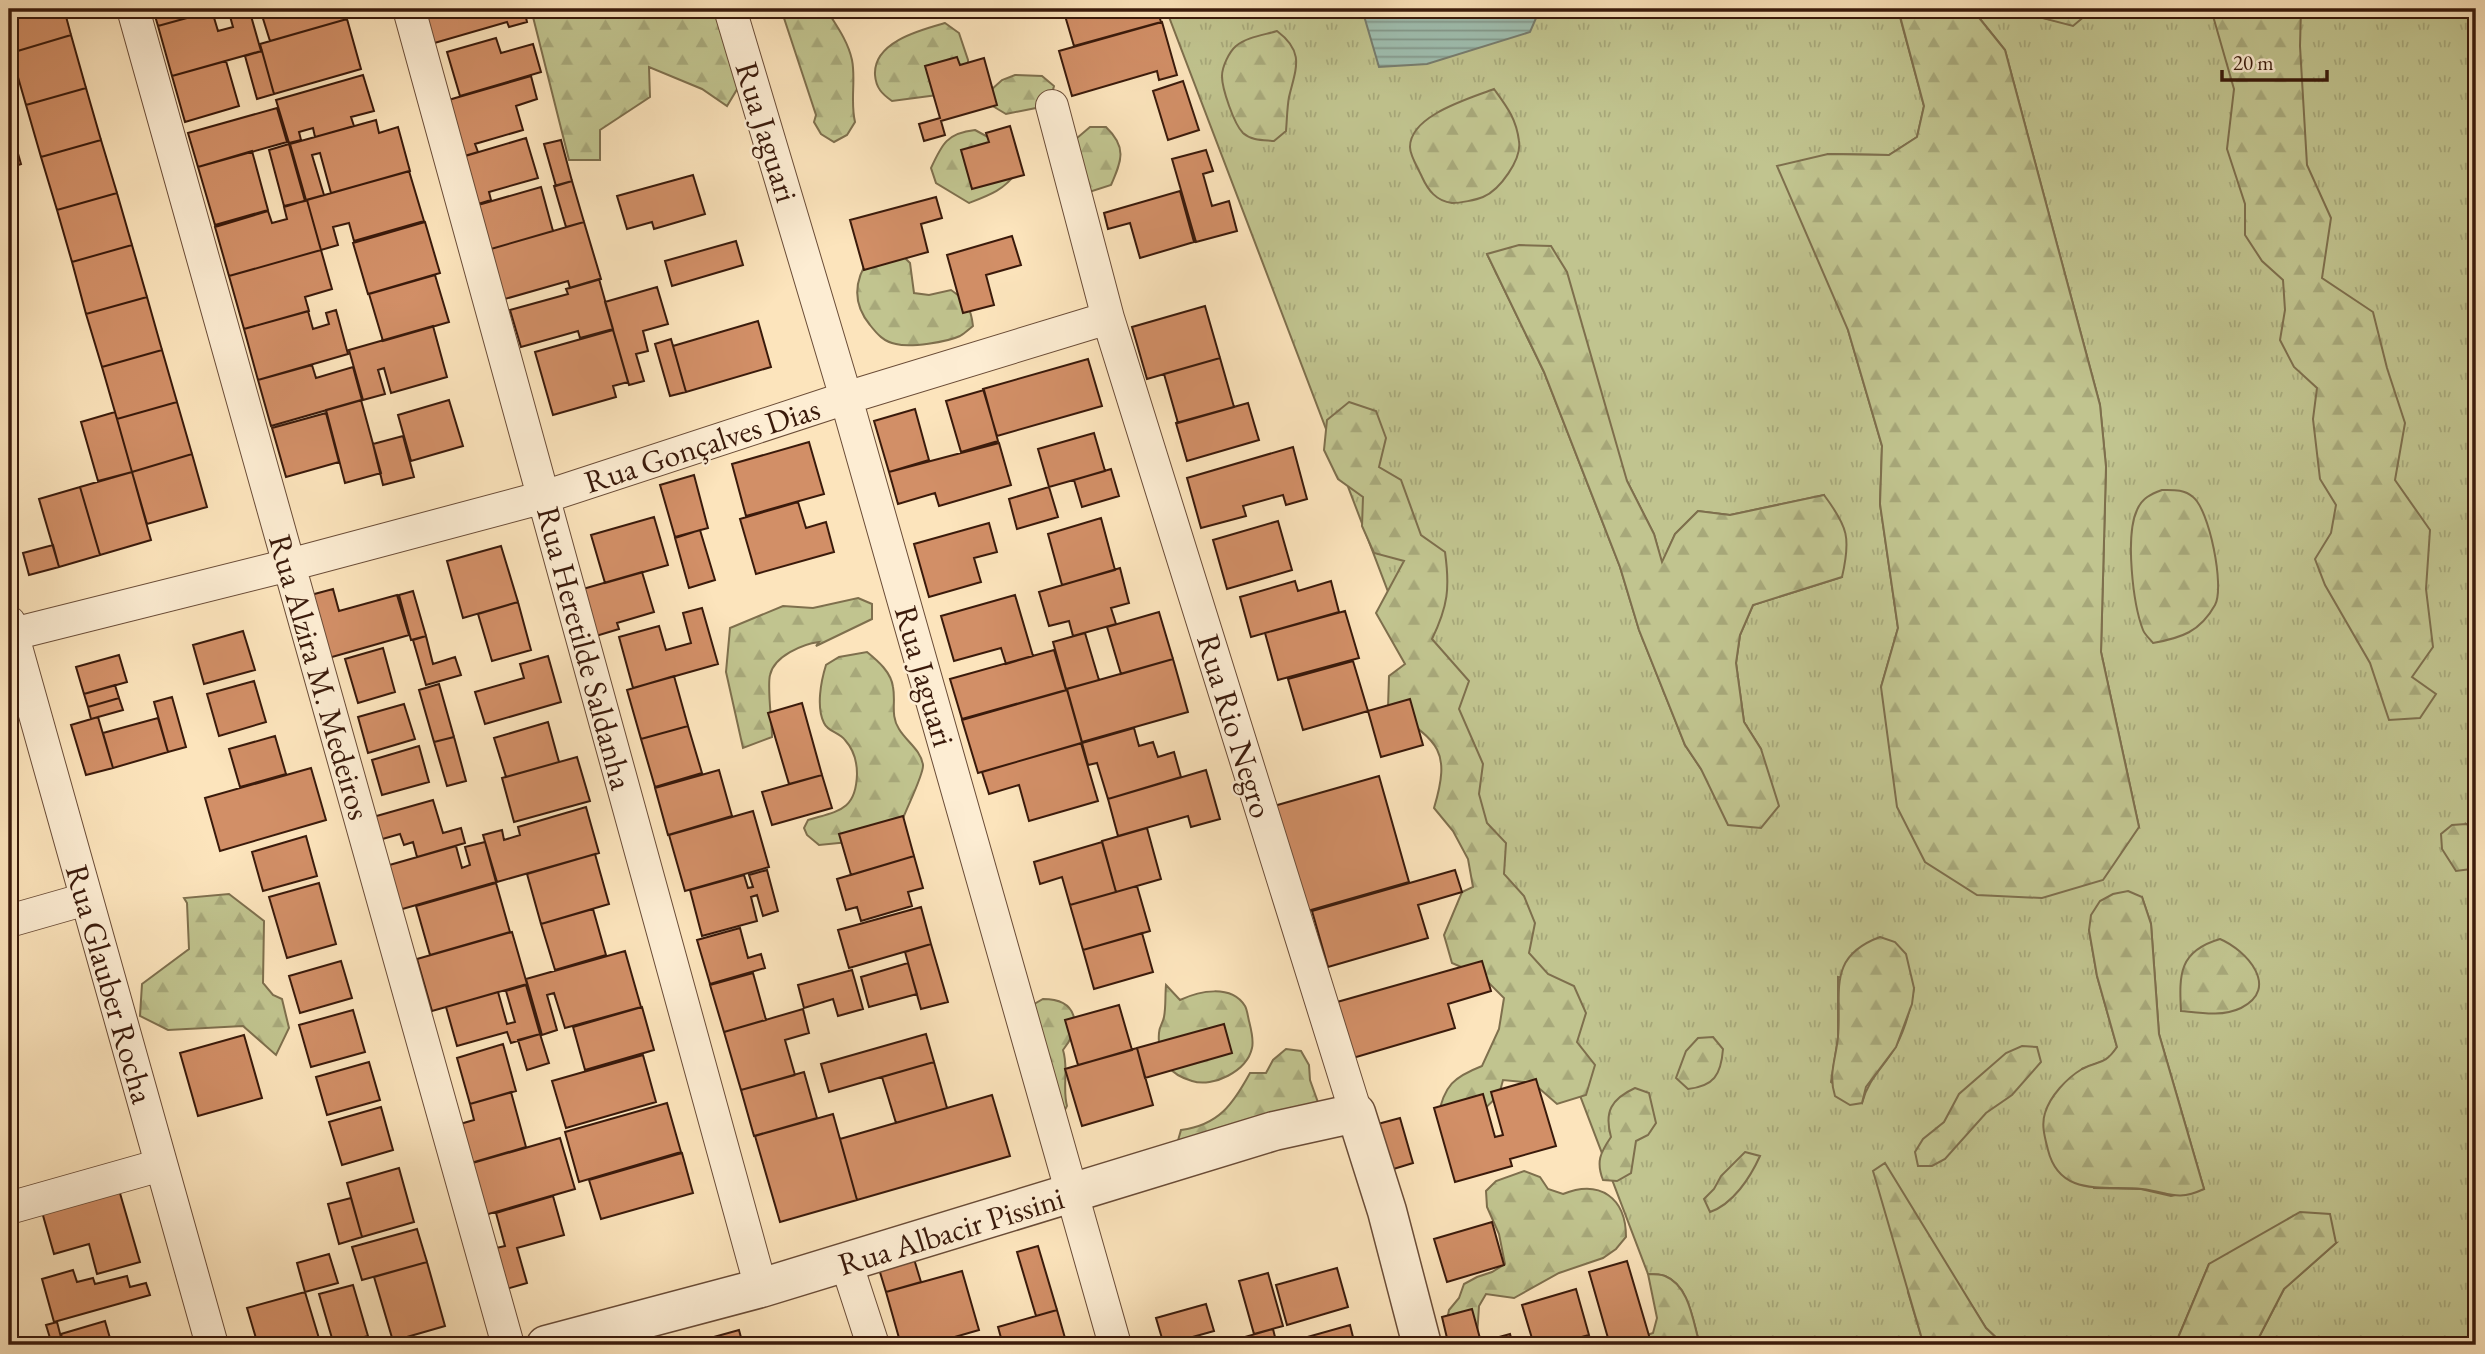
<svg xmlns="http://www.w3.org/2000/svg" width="2485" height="1354" viewBox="0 0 2485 1354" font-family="'EB Garamond',serif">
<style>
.grass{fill:url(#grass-tufts);stroke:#7e6f4d;stroke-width:2;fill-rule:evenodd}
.forest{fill:url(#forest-firs);stroke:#7e6f4d;stroke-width:2}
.water{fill:url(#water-rules);stroke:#777d6f;stroke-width:2}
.building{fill:#d28f67;stroke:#3a1a0b;stroke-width:2}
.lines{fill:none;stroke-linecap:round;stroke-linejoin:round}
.minor-casing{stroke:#6a4c37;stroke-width:34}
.tertiary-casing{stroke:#6a4c37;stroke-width:41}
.minor{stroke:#fdedd3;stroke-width:32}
.tertiary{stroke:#fdedd3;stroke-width:38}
.labels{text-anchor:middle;stroke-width:5;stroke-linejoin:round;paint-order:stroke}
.street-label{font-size:32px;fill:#3a1a0b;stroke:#fdedd3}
</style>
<defs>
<pattern id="grass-tufts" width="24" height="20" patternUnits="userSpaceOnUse" patternTransform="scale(1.75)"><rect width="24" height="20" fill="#c1c48f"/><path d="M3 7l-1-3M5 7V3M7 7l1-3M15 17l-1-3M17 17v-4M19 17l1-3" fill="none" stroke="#a7a87a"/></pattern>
<pattern id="forest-firs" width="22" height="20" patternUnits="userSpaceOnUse" patternTransform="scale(1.75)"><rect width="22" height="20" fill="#c1c48f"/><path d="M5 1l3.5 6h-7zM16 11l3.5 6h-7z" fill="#a7a87a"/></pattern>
<pattern id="water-rules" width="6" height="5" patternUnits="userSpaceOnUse" patternTransform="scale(1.75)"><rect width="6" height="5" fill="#9fbfb1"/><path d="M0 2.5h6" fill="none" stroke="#839a8e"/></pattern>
</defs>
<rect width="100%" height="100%" fill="#fce4bc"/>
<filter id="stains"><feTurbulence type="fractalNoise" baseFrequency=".00286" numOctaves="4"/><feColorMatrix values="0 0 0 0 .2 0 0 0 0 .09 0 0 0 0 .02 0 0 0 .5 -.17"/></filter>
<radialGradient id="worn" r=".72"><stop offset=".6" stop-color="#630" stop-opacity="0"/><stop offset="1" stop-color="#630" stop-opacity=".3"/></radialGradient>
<path class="grass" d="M1166,9H1904L1900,17L1924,106L1917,137L1889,155L1828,154L1848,330L1882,446L1880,504L1898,628L1881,687L2139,827L2101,652L2106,467L2100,405L2005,50L1972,9H2029L2031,15L2073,25L2093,9H2476V830L2466,824L2471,869L2476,865V1345H2255L2284,1289L2336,1243L2209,1264L2175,1345H2004L1986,1328L1953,1276L1908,1292L1922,1339L1927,1345H1700C1693,1323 1690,1286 1665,1276C1660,1274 1653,1274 1648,1274ZM1487,254L1627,481L1654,534L1662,564L1675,534L1698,511L1730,515L1824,495L1842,577L1753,605L1740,635L1736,663L1744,722L1761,749L1701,769L1685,745L1639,630L1620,567L1544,372ZM2142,897L2151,924L2159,1034L2204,1189L2171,1196L2141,1189L2094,1188L2082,1069L2109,1059L2117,1047L2097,976L2089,930ZM1838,977L1914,988C1911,1007 1905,1029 1896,1046C1884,1067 1868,1079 1862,1103L1831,1082L1838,1038Z"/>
<path class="forest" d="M531,9H720L742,81L727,106L702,89L649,67L650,97L600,130V160H569Z
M781,9H826C836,25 848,41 852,60C856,80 850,101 855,122L847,135L834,142L821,134L814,122L816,115Z
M1904,9H1972L2005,50L2100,405L2106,467L2101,652L2139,827L2103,880L2042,898L1977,895L1925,862L1897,807L1881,687L1898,628L1880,504L1882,446L1848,330L1777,166L1828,154L1889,155L1917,137L1924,106L1900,16Z
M2029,9H2093L2073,26L2031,15Z
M2211,9H2301L2300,46L2307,165L2331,218L2322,278L2373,312L2387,368L2405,423L2395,480L2430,530L2426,589L2433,647L2412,677L2436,694L2420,718L2389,720L2370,663L2325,585L2315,559L2331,533L2336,505L2320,479L2313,419L2317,388L2294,367L2280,340L2285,310L2283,280L2262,261L2245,235V204L2227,149L2234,89Z
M945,23L959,33L968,60V74L945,94L892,101C882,94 876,88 875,75C873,42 920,30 945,23Z
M1277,31C1305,52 1296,68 1289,97C1287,108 1287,120 1286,131L1274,141C1263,140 1252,141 1243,133C1234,124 1222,89 1222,76C1222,67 1229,52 1236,46C1247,37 1264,35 1277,31Z
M1015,75L1042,76L1054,86L1050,101L1036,108L1006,114L991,105V90L1002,80Z
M1494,89C1507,107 1516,118 1519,141C1522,159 1500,190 1483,197C1476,200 1460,203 1452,203C1436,201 1428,190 1422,177C1418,168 1410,156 1410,147C1410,115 1471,98 1494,89Z
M1090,127H1106C1127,147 1122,160 1111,185L1083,194L1071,153L1077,138Z
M975,130L1001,144L1017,172C1004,190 990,195 969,203L936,183L931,168C942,144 947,133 975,130Z
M1519,245L1551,246L1567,272L1627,481L1654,534L1662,562L1675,534L1698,511L1730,515L1824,495C1848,527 1851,538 1842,577L1753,605L1740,635L1736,663L1744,722L1761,749L1779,806L1761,828L1728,825L1701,769L1685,745L1639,630L1620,567L1544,372L1487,254Z
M899,252L910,263L914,293L929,295L951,290C966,300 971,308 973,326C969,329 965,333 960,336C947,342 910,348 896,344C884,342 877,334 870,325C852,303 854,280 870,257Z
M1349,402L1376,411L1386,438L1379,467L1401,480L1421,535L1445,552C1450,588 1448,606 1432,639L1469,681L1459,709L1483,764L1479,794L1487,823L1506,843L1504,874L1524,896L1535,923L1529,953L1548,974L1574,986L1586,1013L1577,1042L1595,1065L1586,1095L1557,1104L1533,1083L1503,1080L1499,1095L1476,1117H1438C1444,1085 1454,1077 1482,1066L1499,1029L1504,998L1482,976L1452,963L1444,935L1462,892L1473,887L1468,859L1453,831L1434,808C1452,748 1437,741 1388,708L1389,676L1405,664L1376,613L1404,561L1374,553L1362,526L1363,497L1338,479L1324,450L1327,420Z
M2162,490C2173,490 2184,489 2193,497C2209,509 2225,587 2215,605C2200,632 2181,638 2153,643C2150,639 2145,635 2143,630C2133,604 2125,536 2137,510C2142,498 2151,494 2162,490Z
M858,598L872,604V619L816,646L819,642C803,644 774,656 770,675C767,687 772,722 772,737L743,748L726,672L730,628L783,606L813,608Z
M867,652C878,661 891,672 893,687C896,702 890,715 899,729C906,741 921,750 923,765C924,774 906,809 902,821L849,842L819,845L807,835L804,828L808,820C838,811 856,811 857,774C857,761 854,750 845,740C839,732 828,732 824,723C816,707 821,681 826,665L839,657Z
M2466,824L2476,830V865L2471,869L2456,871L2442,849L2441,834L2452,825Z
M2128,891L2142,897L2151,924L2159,1034L2204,1189C2176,1202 2169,1192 2142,1189C2105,1185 2060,1198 2048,1150C2045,1138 2041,1125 2045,1113C2050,1096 2067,1078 2082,1069C2099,1060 2104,1066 2117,1047L2097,976L2089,930L2091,915L2100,901L2113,894Z
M229,894L264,921L263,983L273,995L282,999L289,1028L276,1055L243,1026L168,1030L140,1016L142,984L189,949L187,903L184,898Z
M1880,937L1895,942L1906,954L1914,988L1912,1004L1896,1047L1866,1087L1862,1103L1850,1105L1835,1096C1828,1074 1836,1059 1838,1037C1842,992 1826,957 1880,937Z
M2220,939C2246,950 2281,988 2241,1008C2222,1017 2201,1013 2181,1011C2179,974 2179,951 2220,939Z
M1166,985L1180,1000C1199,991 1231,984 1245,1006C1247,1009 1248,1017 1249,1021C1251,1029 1254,1040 1252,1048C1247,1071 1213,1088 1192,1081C1168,1074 1157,1058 1159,1033C1159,1027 1163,1023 1164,1017C1166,1007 1165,995 1166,985Z
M1043,999C1077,999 1083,1025 1063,1050C1069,1069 1062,1087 1067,1106L1059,1121L1029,1007Z
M1713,1037L1723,1049C1721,1075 1714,1086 1688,1089L1676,1078L1686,1051L1698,1038Z
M2022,1046L2037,1047L2041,1062L2012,1095L1986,1113L1945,1159L1932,1166H1918L1915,1152L1923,1139L1944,1122L1959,1094L2006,1053Z
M1286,1049L1301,1051L1309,1065L1310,1080L1320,1108L1177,1144L1181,1130C1219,1125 1233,1104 1250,1073H1266L1273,1060Z
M1635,1088L1649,1093L1656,1123L1648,1135L1636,1141L1631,1173L1617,1181L1603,1180C1596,1162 1600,1153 1611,1137C1604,1112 1611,1099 1635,1088Z
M1745,1152L1760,1156C1750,1178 1733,1204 1710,1212L1704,1199L1714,1189L1721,1176Z
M1885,1163L1986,1328L2004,1345H1927L1922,1339L1873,1171Z
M1524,1171L1540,1177L1548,1189L1563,1194C1600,1179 1626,1198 1626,1237L1616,1249L1603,1258L1559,1273L1514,1298L1486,1294L1479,1306L1477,1337L1467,1345L1451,1341L1446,1325L1449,1310L1459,1298L1464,1284L1477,1277L1492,1272L1505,1264L1499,1234L1487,1207L1486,1191L1496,1181Z
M2300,1212L2330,1214L2336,1243L2284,1289L2255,1345H2175L2209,1264Z
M1648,1274C1653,1274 1660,1274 1665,1276C1690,1286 1693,1323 1700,1345H1641L1639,1338L1653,1333L1657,1318Z"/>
<path class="water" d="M1362,9H1540L1530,32L1427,64L1379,67Z"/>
<path class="building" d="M9,9H64L71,35L11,53L9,43Z
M153,9H211L212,11L158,26Z
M228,9H249L261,51L172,76L158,26L212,11L218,31L233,27Z
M260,9H344L347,19L270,41Z
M421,9H524L527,22L509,27L507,22L431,44Z
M1063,9H1157L1161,22L1074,46Z
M347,19L361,69L274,94L260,44Z
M1162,22L1177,75L1159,80L1157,71L1072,96L1059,51Z
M71,35L86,88L26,105L11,53Z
M496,38L501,53L533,44L541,72L460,96L447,52Z
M262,51L274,94L257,99L245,56Z
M957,57L960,65L984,58L997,105L941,121L945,135L924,141L919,124L940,118L925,66Z
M226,61L239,106L185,122L172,76Z
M363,75L374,111L351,117L354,126L315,137L313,128L299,132L301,140L289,143L276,100Z
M531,76L537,99L516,106L523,130L475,144L478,152L461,157L445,101Z
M1183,81L1199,130L1168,140L1153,91Z
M86,88L101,140L41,157L26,105Z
M277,108L287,142L198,167L188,133Z
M376,120L379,133L398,127L410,171L331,193L320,153L312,155L324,195L306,200L290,144Z
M9,122L21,164L9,168Z
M1010,126L1024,175L972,189L961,150L989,142L986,133Z
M526,138L538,178L489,192L491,200L475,205L462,157Z
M101,140L117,193L57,210L41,157Z
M561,140L572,181L556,186L544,144Z
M289,144L305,201L284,206L269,150Z
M1206,150L1213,171L1203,174L1212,206L1229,201L1237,231L1196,242L1172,159Z
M252,151L268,210L215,225L198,167Z
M409,171L424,221L354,241L349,223L333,227L338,245L321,250L307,200Z
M693,175L705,214L654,229L652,222L627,229L617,196Z
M572,181L584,222L566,227L554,186Z
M541,187L553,231L484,251L471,207Z
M1180,191L1194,242L1140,258L1130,223L1108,229L1104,213Z
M117,193L132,245L72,262L57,210Z
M936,197L942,218L921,224L928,252L864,270L850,220Z
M307,200L321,250L229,276L215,227L268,211L272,223L287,219L284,207Z
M425,222L440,273L368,294L353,243Z
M584,222L601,279L570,288L568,281L498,301L484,251Z
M1012,236L1021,265L986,275L994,305L963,313L947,255Z
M736,241L743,265L672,286L665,261Z
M132,245L147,297L86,314L72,262Z
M321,250L332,289L305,297L309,311L244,329L229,276Z
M435,275L449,322L383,341L369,294Z
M599,279L613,329L580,338L578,331L521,347L510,310L568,294L566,289Z
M657,287L668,324L643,331L648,351L636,354L644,381L629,385L605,302Z
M147,297L162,350L102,367L86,314Z
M1205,306L1220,358L1147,379L1132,327Z
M336,310L348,354L258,380L244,329L308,311L313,329L329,324L326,313Z
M758,321L771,367L686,392L673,346Z
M433,326L447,377L391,393L384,368L378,370L385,394L363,400L349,350Z
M613,330L628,382L613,386L616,397L553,415L535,352Z
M671,339L686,392L670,396L655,344Z
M162,350L177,402L117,419L102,367Z
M1220,358L1234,407L1178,423L1164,374Z
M1088,359L1102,406L997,436L983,389Z
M312,365L316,378L353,367L362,400L271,426L258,380Z
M984,390L998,441L961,452L946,401Z
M361,400L381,473L345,483L326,410Z
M449,400L463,446L411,461L398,415Z
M177,402L192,454L132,472L117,419Z
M1248,403L1259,440L1187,461L1176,423Z
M915,409L929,460L889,472L874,421Z
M115,412L132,472L98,481L81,422Z
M326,413L339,462L286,477L272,428Z
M1094,433L1105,471L1049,487L1038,449Z
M403,436L414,477L383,485L373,444Z
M809,442L824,494L746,516L732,464Z
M999,443L1011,485L939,506L935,493L898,504L889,472Z
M1293,447L1307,499L1286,505L1283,495L1243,506L1246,516L1201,528L1187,478Z
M192,454L207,507L147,524L132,472Z
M1111,469L1119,496L1082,507L1074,480Z
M132,472L151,540L100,555L80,487Z
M694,475L708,528L675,537L660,485Z
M80,487L100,555L59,567L39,499Z
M1049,487L1058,517L1017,529L1009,499Z
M798,502L806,528L826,522L834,552L756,574L740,519Z
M654,517L668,565L605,583L591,535Z
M1101,518L1115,570L1062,585L1048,534Z
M1278,521L1292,570L1227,589L1213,540Z
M989,523L997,552L974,558L981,582L929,597L914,544Z
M700,530L715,580L689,588L675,538Z
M53,545L59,567L29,575L23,553Z
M501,546L518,602L463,618L447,561Z
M1120,568L1129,603L1111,608L1116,624L1073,636L1069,621L1049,626L1039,592Z
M642,572L654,612L617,623L619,629L596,636L583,589Z
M1295,581L1298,591L1331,581L1339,612L1251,637L1240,597Z
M333,589L339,611L397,595L409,635L325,659L307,596Z
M413,591L426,636L411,640L399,595Z
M1015,595L1033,656L1006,664L1001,648L954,661L941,616Z
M518,602L531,650L492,661L478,614Z
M702,608L718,664L633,688L619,637L659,626L666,650L691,643L683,613Z
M1345,611L1359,658L1278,680L1265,633Z
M1159,612L1173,659L1121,674L1107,627Z
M243,631L255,670L204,684L193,645Z
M1085,633L1099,680L1066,689L1053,642Z
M426,636L433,664L455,657L461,675L426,685L413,640Z
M383,648L395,692L358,703L345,659Z
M1054,650L1066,690L962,719L950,679Z
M119,655L127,682L84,694L76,667Z
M548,656L561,702L485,724L475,692L524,678L520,664Z
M1173,659L1188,712L1082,742L1067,689Z
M1353,661L1368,711L1303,730L1288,679Z
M674,676L688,726L641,739L627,690Z
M254,681L266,722L219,736L207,694Z
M439,684L454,737L434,742L419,690Z
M115,685L119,698L88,707L84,694Z
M1067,690L1082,743L978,773L962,720Z
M172,697L186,747L168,752L154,702Z
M119,698L123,710L91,719L88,707Z
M1410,699L1423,745L1381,757L1368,711Z
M802,703L822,775L789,784L768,713Z
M404,704L415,739L368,753L358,717Z
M98,717L113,768L86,775L71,725Z
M158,718L168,752L113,768L103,733Z
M548,722L559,762L506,777L494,738Z
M688,726L702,773L655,787L641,739Z
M1134,728L1139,746L1153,742L1158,757L1174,752L1181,777L1108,799L1097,763L1088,765L1082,743Z
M275,736L286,774L240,787L229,749Z
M454,737L466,781L447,786L434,742Z
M1081,743L1098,801L1029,821L1019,785L989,794L982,772Z
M419,746L429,782L382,795L372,760Z
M577,757L590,801L514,822L502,778Z
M311,768L326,820L220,851L205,798Z
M719,770L732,816L668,835L655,788Z
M1206,770L1220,819L1191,827L1188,816L1118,836L1108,799Z
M822,775L832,808L772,825L762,792Z
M1379,776L1409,882L1304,912L1274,806Z
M433,800L443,833L461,828L465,843L417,857L413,842L404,845L400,834L379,840L373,817Z
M586,807L599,853L497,882L483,835L502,830L504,840L520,835L518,827Z
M753,811L769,867L685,891L669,835Z
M903,816L914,856L851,875L839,834Z
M1147,828L1161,879L1116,892L1102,841Z
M306,836L317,876L263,891L252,852Z
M485,842L496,882L399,910L386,866L456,846L462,868L470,865L465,847Z
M1102,842L1116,892L1070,905L1062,877L1040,884L1034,862Z
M595,854L609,904L541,924L527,874Z
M914,856L923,888L908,892L912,906L861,921L857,907L846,910L837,879Z
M767,870L778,911L763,916L757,895L751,897L757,921L702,936L690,890L744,875L748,888L753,887L749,875Z
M1455,870L1462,892L1418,905L1428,938L1328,967L1312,911Z
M319,883L336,944L287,958L269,897Z
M496,883L510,932L430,955L416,906Z
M1137,886L1150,931L1083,950L1070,905Z
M921,907L931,944L849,968L838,930Z
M593,909L606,955L555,970L541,924Z
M740,928L748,958L761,954L765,968L710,984L697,940Z
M512,932L527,984L432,1011L417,959Z
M1142,933L1153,972L1094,989L1083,950Z
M931,944L948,1002L921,1009L905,952Z
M625,951L641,1007L565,1028L554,993L547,995L557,1030L542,1035L526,979Z
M341,961L352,998L300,1013L289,976Z
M1482,961L1491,991L1448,1004L1455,1028L1346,1060L1330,1004Z
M908,963L917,994L869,1007L861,977Z
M852,970L863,1009L838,1016L833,999L804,1008L798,985Z
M753,973L766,1020L724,1032L710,985Z
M526,985L540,1034L511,1043L507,1032L457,1046L446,1007L498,992L507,1024L515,1022L506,991Z
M1119,1005L1132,1050L1078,1065L1065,1020Z
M642,1007L654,1050L585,1070L573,1027Z
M803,1009L809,1033L785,1040L795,1075L741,1090L724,1032Z
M353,1010L365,1052L311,1067L299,1025Z
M1224,1024L1232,1053L1145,1078L1137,1048Z
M540,1034L549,1063L527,1070L518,1040Z
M926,1034L934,1062L829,1092L821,1064Z
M244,1035L262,1098L198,1116L180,1053Z
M503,1044L516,1091L470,1104L457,1058Z
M1137,1048L1153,1105L1082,1126L1065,1069Z
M643,1055L656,1102L566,1128L552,1081Z
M369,1062L380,1100L327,1115L316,1077Z
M934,1062L947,1108L896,1123L882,1077Z
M804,1072L817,1118L754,1136L741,1090Z
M1536,1079L1556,1146L1510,1159L1512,1166L1455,1182L1434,1108L1483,1094L1495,1137L1503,1135L1491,1092Z
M511,1092L526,1147L471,1163L460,1124L474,1120L470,1104Z
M992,1095L1010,1156L857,1200L840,1139Z
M667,1103L681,1152L579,1182L565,1132Z
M381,1107L393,1150L342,1165L329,1122Z
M833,1114L857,1200L780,1222L755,1136Z
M1400,1118L1413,1163L1387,1171L1374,1125Z
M560,1138L575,1189L478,1217L462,1166Z
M682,1153L693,1193L601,1219L589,1180Z
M399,1168L414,1222L362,1237L347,1183Z
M117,1183L140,1262L97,1274L89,1244L54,1254L40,1205Z
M553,1196L564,1235L517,1248L527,1283L503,1290L492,1249L505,1246L496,1213Z
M351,1198L362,1237L339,1244L328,1204Z
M1492,1222L1504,1265L1447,1282L1434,1239Z
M417,1229L427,1262L362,1280L352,1247Z
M1038,1246L1057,1310L1036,1316L1017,1252Z
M329,1254L338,1283L305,1292L297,1263Z
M914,1259L921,1282L886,1292L879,1269Z
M1627,1261L1650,1339L1628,1345H1610L1589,1272Z
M427,1262L445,1326L393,1341L374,1277Z
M1337,1268L1348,1307L1287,1325L1276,1285Z
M73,1270L77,1282L93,1278L95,1284L127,1276L130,1287L146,1283L150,1295L54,1322L42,1279Z
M962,1271L979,1330L927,1345H901L886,1292Z
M1268,1273L1283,1326L1254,1334L1239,1281Z
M353,1285L368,1336L334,1345L319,1294Z
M1576,1289L1589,1335L1552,1345H1534L1522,1305Z
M305,1292L321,1345H258L247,1308Z
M1206,1304L1214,1331L1164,1345L1156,1318Z
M1472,1309L1481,1342L1510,1334L1513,1345H1429V1343L1447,1338L1442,1317Z
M1057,1310L1067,1345H1003L998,1327Z
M105,1321L112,1345H64L61,1334Z
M57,1322L63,1345H26L50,1338L46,1325Z
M1350,1325L1355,1345H1286V1343Z
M1273,1329L1277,1345H1217Z
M739,1330L743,1345H685Z"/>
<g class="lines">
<defs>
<path id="minor" d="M133,9L508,1345
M409,9L761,1288
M730,9L846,398L1115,1345
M1052,106L1108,318L1356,1113
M9,622L212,1345
M9,635L289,565L544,497L846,398L1108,318
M9,921L86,899
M9,1208L161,1165
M846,1262L873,1345"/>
<path id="tertiary" d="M546,1345L761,1288L1274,1131L1356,1113L1387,1211L1422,1345"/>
</defs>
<use href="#minor" class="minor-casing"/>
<use href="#tertiary" class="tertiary-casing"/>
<use href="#minor" class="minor"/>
<use href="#tertiary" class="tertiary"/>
</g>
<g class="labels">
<g class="street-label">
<text transform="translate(767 132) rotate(73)" y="11">Rua Jaguari</text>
<text transform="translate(702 445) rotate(-18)" y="11">Rua Gonçalves Dias</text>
<text transform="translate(585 648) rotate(75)" y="11">Rua Heretilde Saldanha</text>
<text transform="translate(925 676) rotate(74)" y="11">Rua Jaguari</text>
<text transform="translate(320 677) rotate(74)" y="11">Rua Alzira M. Medeiros</text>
<text transform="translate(1235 726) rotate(73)" y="11">Rua Rio Negro</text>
<text transform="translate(110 984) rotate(74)" y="11">Rua Glauber Rocha</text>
<text transform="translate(951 1231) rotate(-17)" y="11">Rua Albacir Pissini</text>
</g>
</g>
<rect width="2485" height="1354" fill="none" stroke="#fce4bc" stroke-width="35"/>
<rect x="10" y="10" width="2464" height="1333" fill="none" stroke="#3a1a0b" stroke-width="3.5"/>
<rect x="18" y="18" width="2450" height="1319" fill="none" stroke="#3a1a0b" stroke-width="2"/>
<path d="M2222 70v10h105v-10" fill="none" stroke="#3a1a0b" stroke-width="3.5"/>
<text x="2233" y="70" font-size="21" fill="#3a1a0b" stroke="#fdedd3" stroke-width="5" paint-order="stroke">20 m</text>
<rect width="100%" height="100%" filter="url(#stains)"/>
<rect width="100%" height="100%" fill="url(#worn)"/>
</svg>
